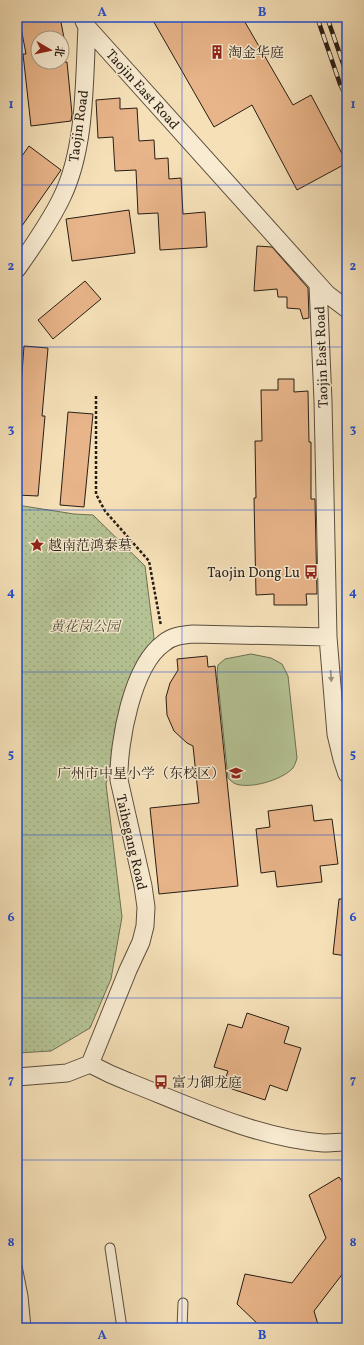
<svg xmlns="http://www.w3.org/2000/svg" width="364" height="1345" viewBox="0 0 364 1345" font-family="Vollkorn,'Noto Serif SC',serif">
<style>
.grass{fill:#b5c394;stroke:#6e7054}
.park{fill:url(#park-dots);stroke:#6e7054}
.building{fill:#e8b489;stroke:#281e15}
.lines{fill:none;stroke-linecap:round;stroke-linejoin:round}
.service-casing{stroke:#5b4e3e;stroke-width:11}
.minor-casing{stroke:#5b4e3e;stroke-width:19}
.path{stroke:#281e15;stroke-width:2.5;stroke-dasharray:3 2;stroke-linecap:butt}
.service{stroke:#f8ebd1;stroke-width:9}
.minor{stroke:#f8ebd1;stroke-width:17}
.rail-casing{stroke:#281e15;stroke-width:4.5}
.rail{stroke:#f8ebd1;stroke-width:3;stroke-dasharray:9;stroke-linecap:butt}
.oneway{fill:#9a8f7c}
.grid{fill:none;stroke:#1d4ed8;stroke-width:1;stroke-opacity:0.55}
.labels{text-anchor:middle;stroke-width:3;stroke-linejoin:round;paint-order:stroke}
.poi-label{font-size:14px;fill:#281e15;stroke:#f8ebd1;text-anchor:start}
.street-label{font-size:14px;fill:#281e15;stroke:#f8ebd1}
.park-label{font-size:14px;font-style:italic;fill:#52503b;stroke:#f8ebd1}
.neatline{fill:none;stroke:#1d4ed8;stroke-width:1.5}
.grid-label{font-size:13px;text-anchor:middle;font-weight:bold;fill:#1d4ed8}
</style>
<defs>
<pattern id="park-dots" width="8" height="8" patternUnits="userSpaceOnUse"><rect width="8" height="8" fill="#b5c394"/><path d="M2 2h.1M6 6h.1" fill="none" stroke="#9ca77f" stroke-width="1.8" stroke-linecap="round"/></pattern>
</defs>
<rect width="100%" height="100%" fill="#f5e0b8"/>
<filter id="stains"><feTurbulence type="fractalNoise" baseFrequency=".005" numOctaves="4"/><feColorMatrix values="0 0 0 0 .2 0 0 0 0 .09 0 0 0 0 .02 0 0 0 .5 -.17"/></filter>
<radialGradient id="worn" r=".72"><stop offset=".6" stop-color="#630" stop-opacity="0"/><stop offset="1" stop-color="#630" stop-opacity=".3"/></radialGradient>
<path class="grass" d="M251,654L271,658L282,664L288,676L297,758C296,762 294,767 292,769C281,780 251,789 236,784C233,783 230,780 228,778L217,673L218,665L225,659Z"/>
<path class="park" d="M17,505L74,514L93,515L145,566L154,638L126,698L106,784L122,917L111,979L90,1028L51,1051L17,1053Z"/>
<path class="building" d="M19,17H60L64,38H38V62H67L72,114L71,121L31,126L23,54H26Z
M151,17H242L293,105L311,95L347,163L297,190L252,105L214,127Z
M120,98V109L137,108L139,141L154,140L155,159L168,158L169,179L181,178L183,214L205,212L207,247L160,250L158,213L138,214L136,170L115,171L113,137L98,138L96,100Z
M29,146L61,170L17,233V163Z
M129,210L135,253L72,261L66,219Z
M257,246L272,247L308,288L309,318L303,319L300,309L287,308V297H278L277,289L254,291Z
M85,281L101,299L53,339L38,320Z
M24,346L48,348L42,416H45L38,496L17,495V414H19Z
M278,379H294V392L308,391L309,442H311V499H315L317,594H306L307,605H274V594L256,595L254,498H256L255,441H262L261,390H278Z
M68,412L93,414L84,507L60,505Z
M207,656L208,667L215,666L238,886L159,894L150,808L199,803L193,746L187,743L174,731L167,715L166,697L170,683L178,670L177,659Z
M312,805L314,821L332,819L338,864L320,866L322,882L277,887L275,871L261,873L256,829L270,827L268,811Z
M339,899H347V956L333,954Z
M247,1013L289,1027L284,1043L301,1048L287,1091L270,1085L265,1100L223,1086L228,1071L214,1067L228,1024L242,1028Z
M339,1177L347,1188V1268L314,1311L319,1328H262L237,1304L245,1274L292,1283L326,1238L309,1195Z"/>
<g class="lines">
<defs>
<path id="service" d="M110,1248L122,1328
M17,1266L23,1296L26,1328
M182,1328L183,1303"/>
<path id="minor" d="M87,27L318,284L327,294L347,309
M17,269C33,246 50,222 62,197C86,147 84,82 87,27L84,21
M318,284L323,401L328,637L336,734L342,759L347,774
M90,1064L128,970L141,942L145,926L146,907L143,886L119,780C118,744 132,665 164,643C172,636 182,635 193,634L328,637
M17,1077L67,1073L90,1064L110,1074L129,1082C190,1106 257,1138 323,1143C331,1143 339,1142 347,1142"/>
</defs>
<use href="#service" class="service-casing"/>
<use href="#minor" class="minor-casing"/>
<path class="path" d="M96,396V494L105,511L149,561L161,626"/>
<use href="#service" class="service"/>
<use href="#minor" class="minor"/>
<defs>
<path id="rail" d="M317,17L340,84L347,98
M327,17L347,75"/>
</defs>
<use href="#rail" class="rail-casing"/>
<use href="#rail" class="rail"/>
</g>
<defs><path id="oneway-solid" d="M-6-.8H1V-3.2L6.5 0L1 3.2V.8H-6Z"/></defs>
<use class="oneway" href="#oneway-solid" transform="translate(331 676) rotate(86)"/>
<path class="grid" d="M182,17V1328M17,185H347M17,347H347M17,510H347M17,672H347M17,835H347M17,998H347M17,1160H347"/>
<defs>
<symbol id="building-bare" viewBox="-9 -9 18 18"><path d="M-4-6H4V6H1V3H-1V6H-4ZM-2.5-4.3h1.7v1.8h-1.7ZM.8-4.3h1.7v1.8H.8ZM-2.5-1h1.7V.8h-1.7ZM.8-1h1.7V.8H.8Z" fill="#8f2418" stroke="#f8ebd1" stroke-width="2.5" paint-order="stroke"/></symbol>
<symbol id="sight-bare" viewBox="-9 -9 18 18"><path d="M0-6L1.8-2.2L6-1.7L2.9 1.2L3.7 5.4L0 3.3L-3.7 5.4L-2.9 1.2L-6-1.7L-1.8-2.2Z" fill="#8f2418" stroke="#f8ebd1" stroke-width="2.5" paint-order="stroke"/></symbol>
<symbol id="bus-bare" viewBox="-9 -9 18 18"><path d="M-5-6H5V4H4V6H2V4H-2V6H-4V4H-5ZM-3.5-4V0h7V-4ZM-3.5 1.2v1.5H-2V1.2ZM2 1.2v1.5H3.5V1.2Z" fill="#8f2418" stroke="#f8ebd1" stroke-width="2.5" paint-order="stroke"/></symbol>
<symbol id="school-bare" viewBox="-9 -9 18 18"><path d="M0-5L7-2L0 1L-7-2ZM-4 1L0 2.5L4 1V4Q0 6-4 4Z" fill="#8f2418" stroke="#f8ebd1" stroke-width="2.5" paint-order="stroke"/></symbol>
</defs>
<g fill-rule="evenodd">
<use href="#building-bare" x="207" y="42" width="20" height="20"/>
<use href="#sight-bare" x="27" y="535" width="20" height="20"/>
<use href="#bus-bare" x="301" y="562" width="20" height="20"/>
<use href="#school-bare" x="226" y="763" width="20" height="20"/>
<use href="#bus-bare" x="151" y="1072" width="20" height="20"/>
</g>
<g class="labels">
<g class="poi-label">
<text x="228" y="57">淘金华庭</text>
<text x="48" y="550">越南范鸿泰墓</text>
<text x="300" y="577" text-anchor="end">Taojin Dong Lu</text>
<text x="225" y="778" text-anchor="end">广州市中星小学（东校区）</text>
<text x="172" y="1087">富力御龙庭</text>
</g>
<g class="street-label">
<text transform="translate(143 89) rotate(48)" y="5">Taojin East Road</text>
<text transform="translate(78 126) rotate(-82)" y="5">Taojin Road</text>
<text transform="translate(321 357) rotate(-92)" y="5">Taojin East Road</text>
<text transform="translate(132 842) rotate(77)" y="5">Taihegang Road</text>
</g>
<g class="park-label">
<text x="85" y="631">黄花岗公园</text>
</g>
</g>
<rect width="364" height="1345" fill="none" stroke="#f5e0b8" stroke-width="44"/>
<g transform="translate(50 50) rotate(99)"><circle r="19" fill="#f8ebd1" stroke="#a59986"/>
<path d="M0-3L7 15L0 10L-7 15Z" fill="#8f2418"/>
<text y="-6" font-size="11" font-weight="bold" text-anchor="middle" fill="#281e15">北</text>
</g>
<rect x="22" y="22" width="320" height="1301" class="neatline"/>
<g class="grid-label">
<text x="102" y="16">A</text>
<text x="262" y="16">B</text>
<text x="11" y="108">1</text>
<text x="353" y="108">1</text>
<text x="11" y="270">2</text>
<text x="353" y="270">2</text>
<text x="11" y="433">3</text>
<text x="353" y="433">3</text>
<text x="11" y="596">4</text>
<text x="353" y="596">4</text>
<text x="11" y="758">5</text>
<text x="353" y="758">5</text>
<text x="11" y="921">6</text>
<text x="353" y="921">6</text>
<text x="11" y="1084">7</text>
<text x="353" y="1084">7</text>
<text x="11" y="1246">8</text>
<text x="353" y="1246">8</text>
<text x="102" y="1339">A</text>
<text x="262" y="1339">B</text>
</g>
<rect width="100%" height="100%" filter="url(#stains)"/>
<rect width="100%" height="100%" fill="url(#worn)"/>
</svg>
